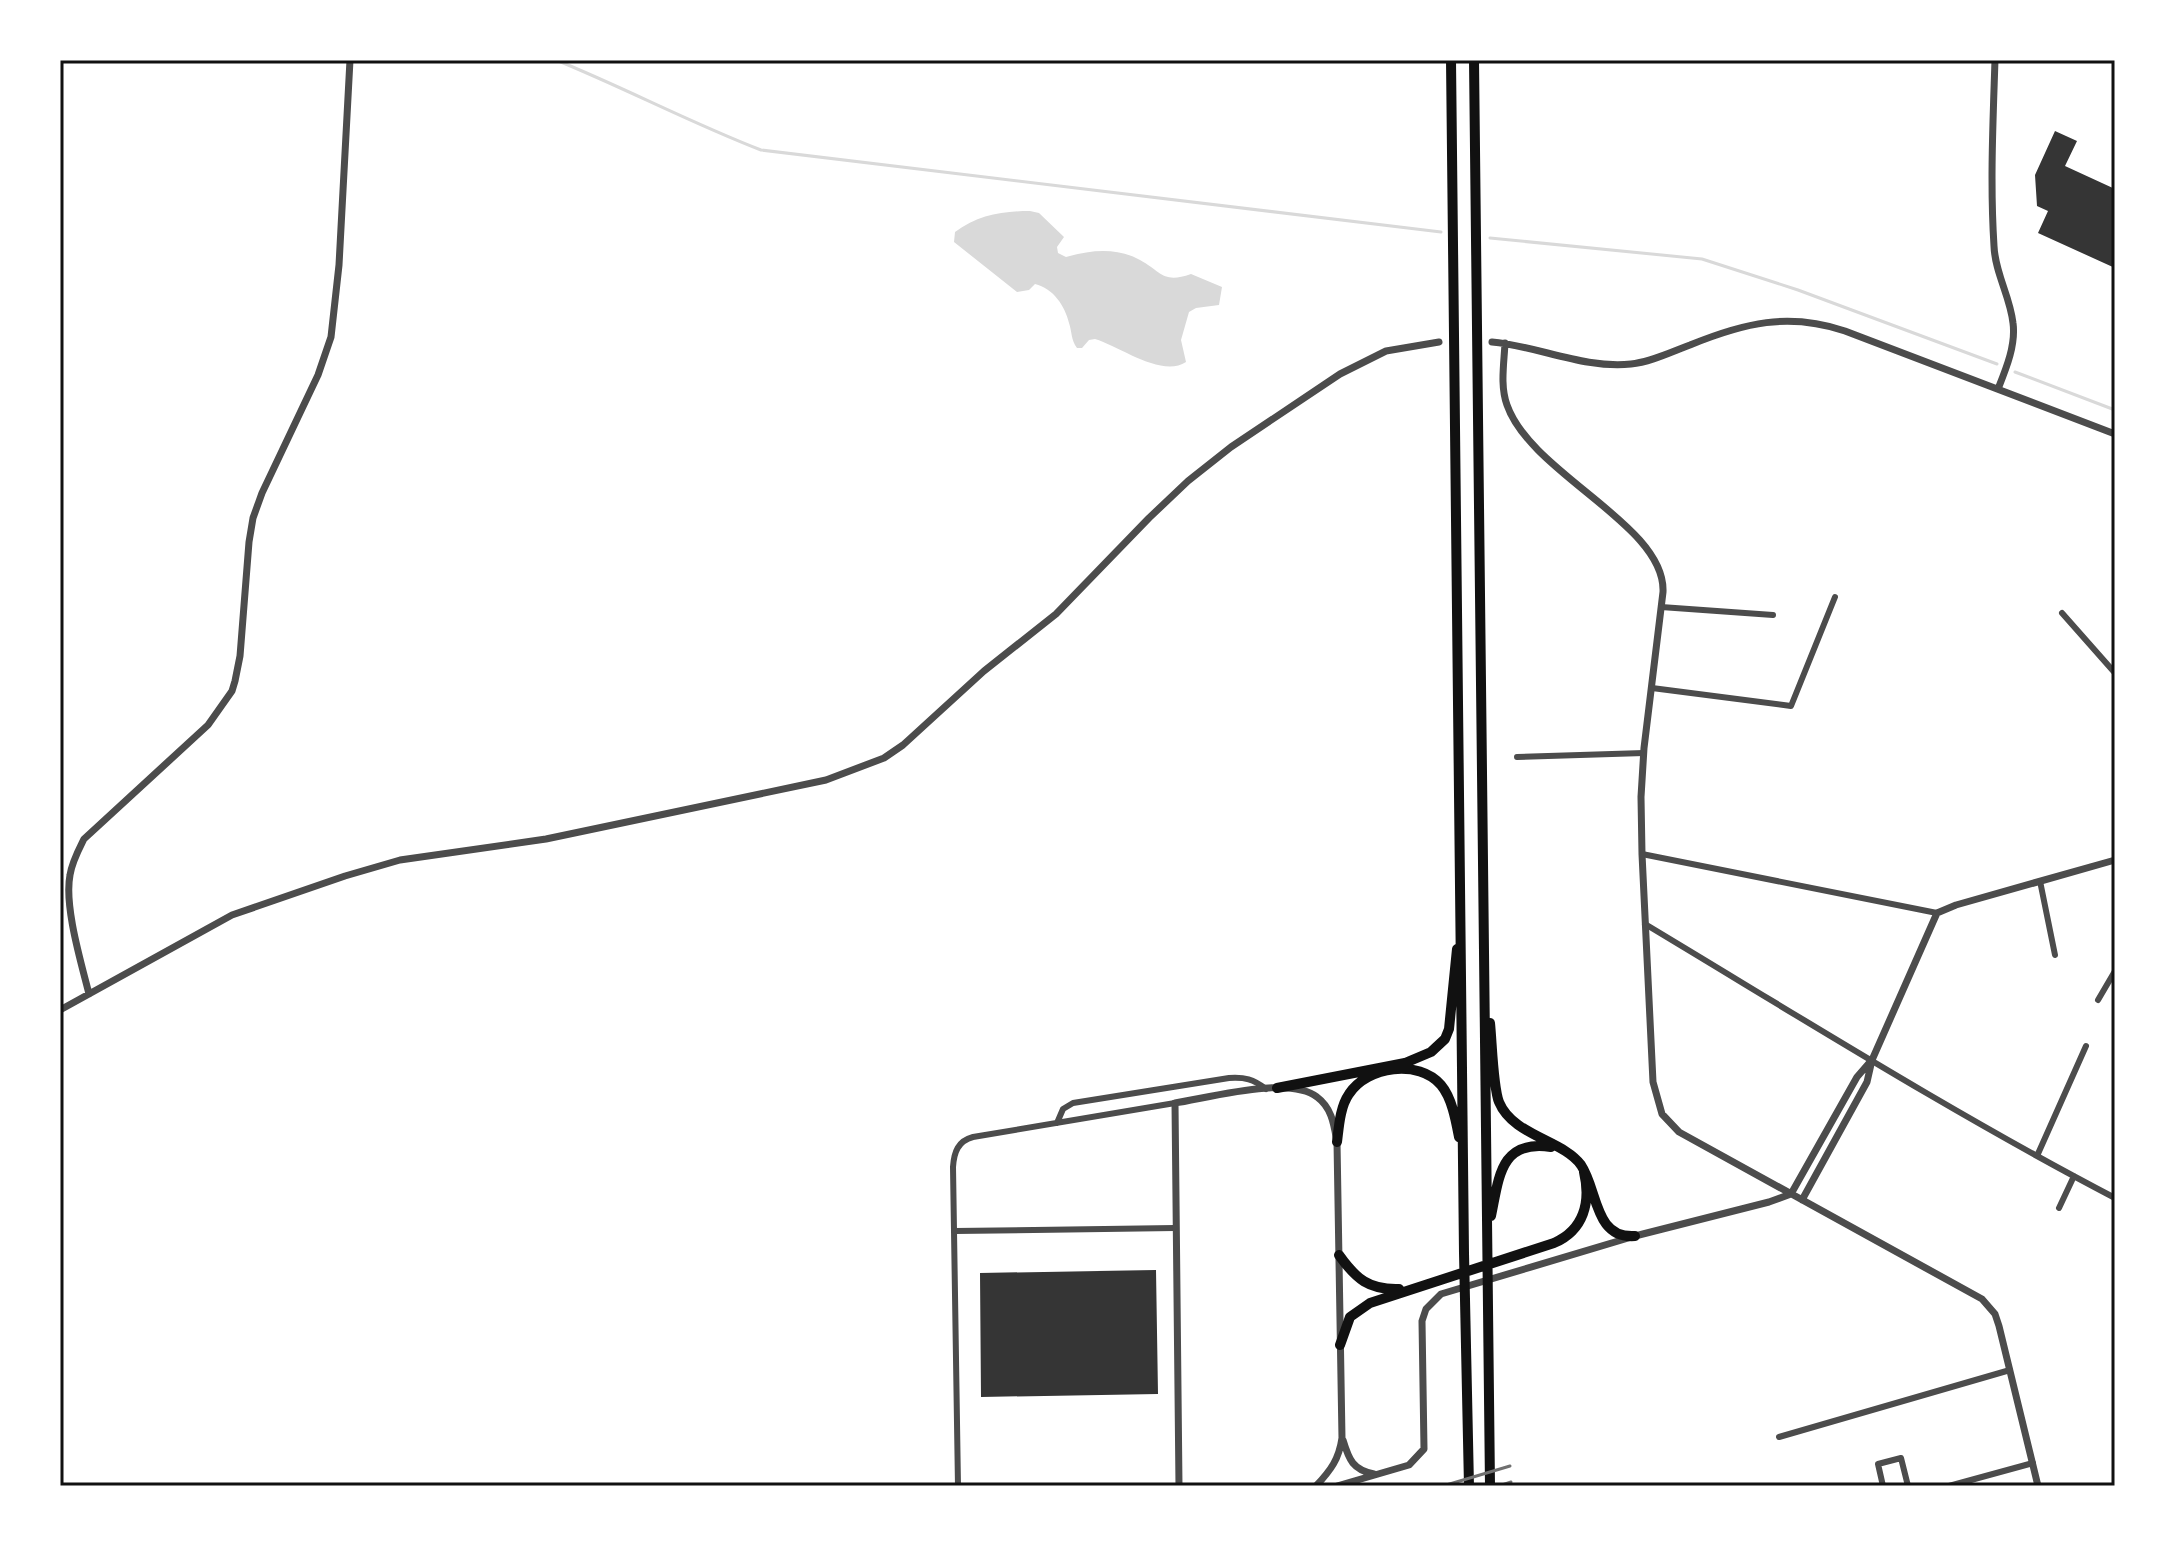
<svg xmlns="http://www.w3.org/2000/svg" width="2175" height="1546" viewBox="0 0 2175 1546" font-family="'Source Sans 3',sans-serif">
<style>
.water{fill:#d9d9d9}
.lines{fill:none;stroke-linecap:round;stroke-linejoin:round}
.stream{stroke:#d9d9d9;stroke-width:3}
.building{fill:#353535}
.minor{stroke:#4c4c4c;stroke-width:6}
.tertiary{stroke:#4c4c4c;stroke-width:7}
.motorway{stroke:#111;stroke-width:10}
.rail{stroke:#707070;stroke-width:3}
.neatline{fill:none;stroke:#111;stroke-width:3}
</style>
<rect width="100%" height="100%" fill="#fff"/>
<path class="water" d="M1030,211L1039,213L1064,237L1057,247L1058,253L1066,257C1090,250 1117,247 1140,260C1162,272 1163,284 1191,274L1222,287L1219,305L1196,308L1189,312L1181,340L1186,362C1162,378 1121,347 1095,339L1089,340L1082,348H1077C1071,340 1072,332 1069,323C1065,306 1053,288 1035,284L1029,290L1017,292L954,242L955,232C978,215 1002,211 1030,211Z"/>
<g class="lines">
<path class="stream" d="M556,60C625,88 691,123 761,150L1441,232
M1490,238L1702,259L1798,290L1997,364
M2015,372L2115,410"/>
</g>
<path class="building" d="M2055,131L2077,141L2065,166L2115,189V268L2038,233L2048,211L2037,206L2035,175Z
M1156,1270L1158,1394L981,1397L980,1273Z"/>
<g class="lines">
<path class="minor" d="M1661,607L1773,615
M2062,613L2115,673
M1652,688L1791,706L1835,597
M1517,757L1644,753
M1642,854L1937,913
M2040,881L2055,955
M1645,924C1800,1017 1954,1114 2115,1198
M2098,1000L2115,971
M1057,1123L1063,1109L1073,1103L1229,1078C1245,1077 1253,1079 1266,1089
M2037,1156L2086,1046
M2059,1208L2074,1176
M955,1231L1175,1228
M1779,1437L2010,1370
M958,1486L953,1167C954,1152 958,1141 973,1137L1175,1103
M1883,1486L1878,1464L1901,1458L1908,1486
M1949,1486L2033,1463"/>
<path class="tertiary" d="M1995,60C1993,122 1990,184 1994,246C1995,273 2010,296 2013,323C2016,345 2006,369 1998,389
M1492,342C1538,346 1584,369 1631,364C1651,362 1671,352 1690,345C1744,323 1788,312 1845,331L2115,434
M1505,343C1504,364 1500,386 1507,405C1531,474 1666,525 1663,592L1644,748L1641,797L1642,854L1653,1082L1662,1114L1679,1132L1982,1299L1995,1314L1999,1326L2038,1486
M89,994C81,962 64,906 70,875C72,862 78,851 84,839L208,725L232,691L235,681L240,656L249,542L253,518L262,493L318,375L331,337L339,265L350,60
M60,1010L232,915L345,876L400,860L546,839L826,780L884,758L903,745L984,671L1056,614L1149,518L1188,481L1231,447L1340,374L1386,351L1439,342
M1791,1194L1857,1077L1870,1062
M1802,1200L1867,1082L1872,1060L1937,913L1956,905L2115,860
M1343,1440C1349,1460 1353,1470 1374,1474
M1179,1486L1175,1103C1208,1098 1290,1075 1317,1097C1332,1108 1334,1125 1337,1142L1342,1438C1339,1459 1331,1470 1316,1486
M1337,1486L1409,1465L1424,1449L1422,1321L1426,1309L1441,1294L1635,1236L1769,1202L1791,1194"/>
<path class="motorway" d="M1451,60L1464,1253L1469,1486
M1474,60L1490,1486
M1490,1023C1492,1042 1493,1087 1499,1102C1513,1136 1563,1140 1581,1165C1598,1190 1594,1239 1635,1236
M1277,1088L1405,1063L1431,1052L1445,1039L1449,1029L1457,949
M1337,1142C1339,1126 1340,1107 1349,1094C1367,1066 1419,1059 1441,1085C1452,1098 1456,1121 1459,1137
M1491,1216C1499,1178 1500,1139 1551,1147
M1339,1255C1356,1279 1369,1290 1399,1289
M1340,1345L1350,1317L1370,1303L1554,1243C1584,1230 1591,1202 1584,1172"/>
<path class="rail" d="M1443,1486L1510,1466
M1499,1486L1511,1482"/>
</g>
<rect width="2175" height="1546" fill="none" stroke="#ffffff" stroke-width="124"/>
<rect x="62" y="62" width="2051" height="1422" class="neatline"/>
</svg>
